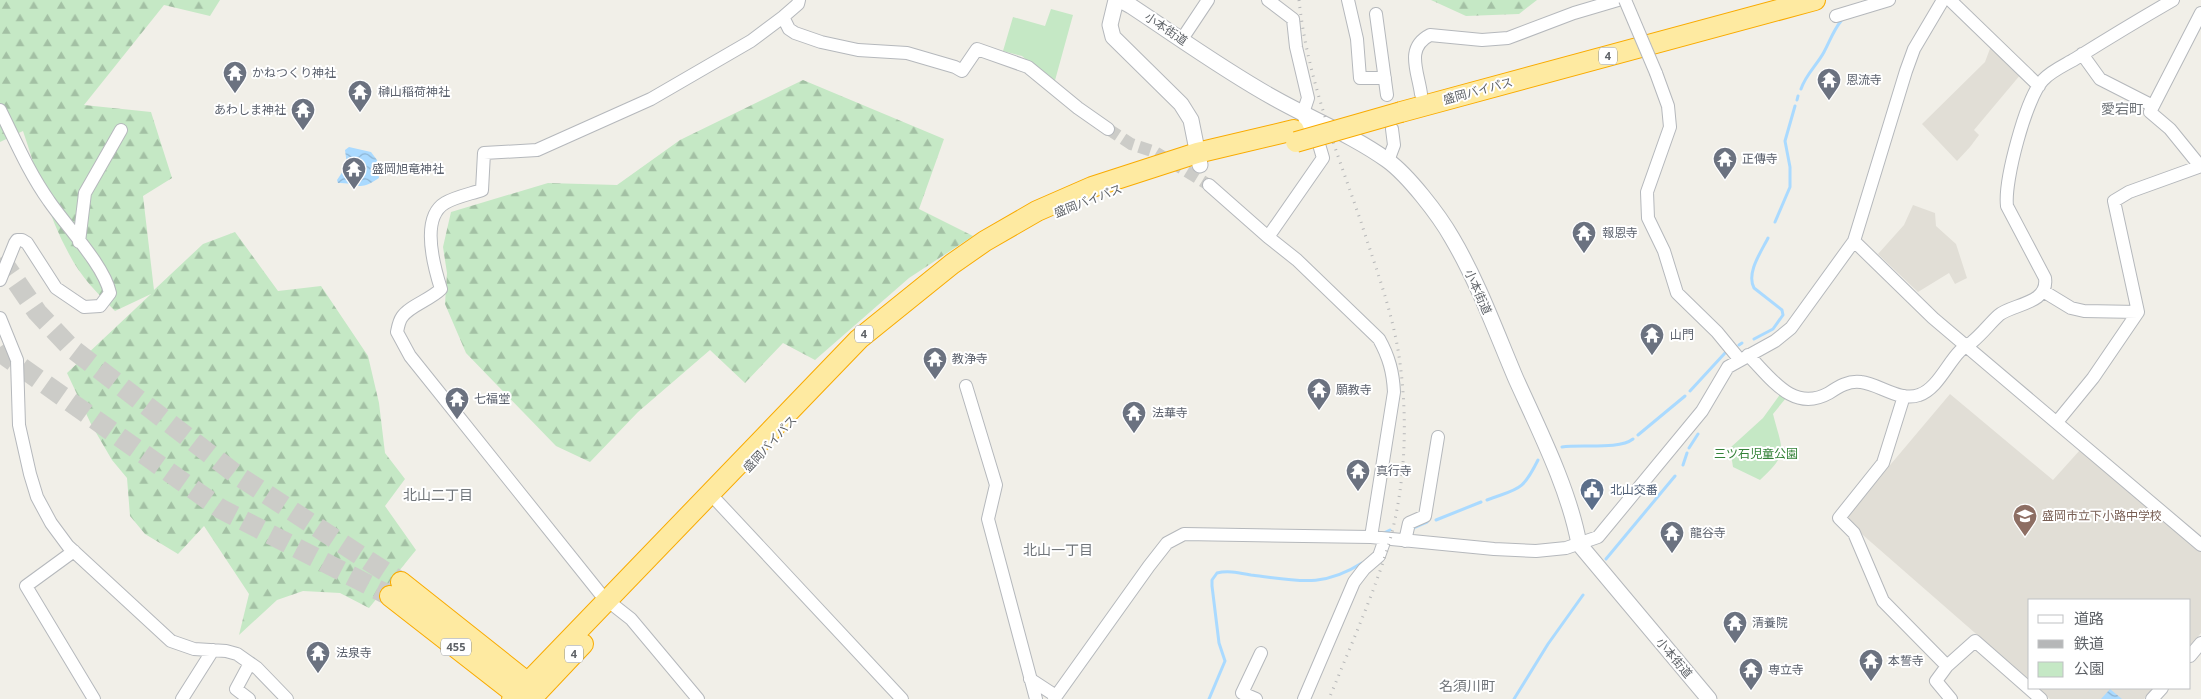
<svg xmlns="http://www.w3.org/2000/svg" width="2201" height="699" viewBox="0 0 2201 699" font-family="'Noto Sans','Noto Sans JP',sans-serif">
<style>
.education{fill:#e1ded6}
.forest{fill:url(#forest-firs)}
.green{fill:#c5e8c5}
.water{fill:url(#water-waves)}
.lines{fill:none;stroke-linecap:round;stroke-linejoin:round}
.stream{stroke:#aadaff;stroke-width:3}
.minor-tunnel{stroke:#ccccc8;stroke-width:12;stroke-dasharray:12 6;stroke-linecap:butt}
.trunk-tunnel{stroke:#ccccc8;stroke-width:20;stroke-dasharray:20 10;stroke-linecap:butt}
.minor-casing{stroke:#b5b8bc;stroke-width:14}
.tertiary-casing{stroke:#b5b8bc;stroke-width:17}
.trunk-casing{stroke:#f9ab00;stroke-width:22}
.minor{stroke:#fff;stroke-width:12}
.tertiary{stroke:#fff;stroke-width:15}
.trunk{stroke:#feeaa1;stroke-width:20}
.rail{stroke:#b6b7b8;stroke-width:3;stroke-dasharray:1 6;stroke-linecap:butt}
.minor-bridge-casing{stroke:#b5b8bc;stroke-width:14;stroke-linecap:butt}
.trunk-bridge-casing{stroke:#f9ab00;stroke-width:22;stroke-linecap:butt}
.minor-bridge{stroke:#fff;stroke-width:12}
.trunk-bridge{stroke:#feeaa1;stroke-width:20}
.labels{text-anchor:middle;stroke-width:4;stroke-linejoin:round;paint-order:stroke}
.shield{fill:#fff;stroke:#8f9295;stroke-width:1}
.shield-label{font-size:11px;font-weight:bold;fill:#5f6368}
.street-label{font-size:12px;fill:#5f6368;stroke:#fff}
.worship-label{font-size:12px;fill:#5b616d;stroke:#fff;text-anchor:start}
.park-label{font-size:12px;fill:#348238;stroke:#fff}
.service-label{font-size:12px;fill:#4e5e75;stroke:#fff;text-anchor:start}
.education-label{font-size:12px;fill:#785e54;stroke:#fff;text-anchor:start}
.neighbourhood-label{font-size:14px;fill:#70757a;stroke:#fff}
</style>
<defs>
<pattern id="forest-firs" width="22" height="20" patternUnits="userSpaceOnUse" patternTransform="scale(1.25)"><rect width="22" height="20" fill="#c5e8c5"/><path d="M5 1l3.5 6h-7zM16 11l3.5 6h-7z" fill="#a3c0a4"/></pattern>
<pattern id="water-waves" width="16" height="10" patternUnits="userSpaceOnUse" patternTransform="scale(1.25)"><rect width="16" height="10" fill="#aadaff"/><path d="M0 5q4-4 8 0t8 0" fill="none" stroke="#8eb4d2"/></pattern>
</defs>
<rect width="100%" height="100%" fill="#f1efe8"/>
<path class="education" d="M1991,46L2021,74L1974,130L1979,135L1970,147L1957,161L1922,124L1985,62Z
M1913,205L1935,213L1936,226L1956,244L1967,278L1955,284L1949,273L1918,292L1878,254L1904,225Z
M1950,394L2053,480L2080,450L2201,552V633L2190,646V600H2030V681L1848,522V515Z
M2037,688H2153L2144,699H2050Z"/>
<path class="forest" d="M0,0H220L210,16L164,5L84,105L151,112L172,178L143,196L154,290L203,244L235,232L278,291L321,286L368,356L379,403L385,453L405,479L385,506L416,550L369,608L340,593L303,591L277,600L239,635L249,594L204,526L178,554L145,534L130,516L127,478L112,460L91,424L67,373L151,294L115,311C98,294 80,276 69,254C48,216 37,172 23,131L0,142Z
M1431,0H1537L1519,14L1466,16Z
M803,80L944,139L919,209L973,236L909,278L815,360L783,343L745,383L710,350L638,412L590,462L556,446L466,353L445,304L447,273L443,247L451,212L548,183L617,185L680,140Z"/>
<path class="green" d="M1051,9L1073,15L1054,84L1022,56L1003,51L1013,17L1045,26Z
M1781,393L1786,398L1773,414C1782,450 1790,453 1760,480L1733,467L1730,448L1763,418Z"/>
<path class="water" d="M349,147L371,152L377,160L379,178C357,193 360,182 338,183L337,180L347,165L345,150Z
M2110,689L2122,699H2101Z"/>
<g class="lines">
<path class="stream" d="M1801,89C1806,74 1817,65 1824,52C1830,41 1833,31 1841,21
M1797,100L1798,96
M1775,222L1790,187V167L1785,141L1795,106
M1754,339L1773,329L1783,315L1782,310L1754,288C1746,273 1761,252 1768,238
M1739,345L1742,343
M1690,391L1725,353
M1638,435L1685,396
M1562,447C1581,444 1619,450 1633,439
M1689,448L1698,434
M1683,465L1687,453
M1487,500C1519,488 1522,492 1538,460
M1436,520L1481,502
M1413,528L1427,522
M1384,533L1390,530
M1606,559L1675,476
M1209,699L1225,661L1219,643L1212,586V580L1217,573C1228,570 1240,573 1251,575C1296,580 1321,589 1362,563
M1514,699L1548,644L1583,595"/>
<path class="minor-tunnel" d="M1108,129L1131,144L1155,152L1209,185"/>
<path class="trunk-tunnel" d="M0,258L37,312L70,347L237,475L401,582
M0,347L7,357L221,509L390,596"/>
<defs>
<path id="minor" d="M1268,0L1293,19L1296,47L1308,98L1303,113L1306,124L1318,141L1323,158L1268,237
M1348,0L1357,39L1360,78H1385
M1950,0L2039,86
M1376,14L1387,95
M1836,16L1889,0
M783,17L789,29L795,33L821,42L858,50L907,53L955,67L962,71L977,49L1028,67L1078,108L1108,129
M1182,39L1208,0
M2082,54L2100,79L2153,106
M1656,73L1668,106L1670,127L1647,192L1648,218L1664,251L1677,293L1717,332L1740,360
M1421,94C1418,71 1405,48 1430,35L1482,40L1508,38L1574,13L1618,0
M0,110C15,140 29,173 49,201C66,226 104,265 110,293L100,306L84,307L56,288L27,243L22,240H17L15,243L0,280
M1388,161L1394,145L1392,129
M2200,166L2170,129L2150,112L2201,13
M1209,185L1268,237L1297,260L1379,339C1389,357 1393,372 1394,392L1371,537
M1854,241L1933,318L2201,545
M79,242L85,193L121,130
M2043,291L2071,308L2084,311L2138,312
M0,318L17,360L19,425L30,474L37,497L51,523L68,546L171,641L194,649L226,651L237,654L257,668L287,699
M1748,355C1771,378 1793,413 1829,393C1838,387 1849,380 1861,382C1879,384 1900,402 1919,395C1937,389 1947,364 1960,351C1964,347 1968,345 1972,342C1982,334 1990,323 1999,315C2012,304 2049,304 2045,278L2007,206C2004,181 2026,98 2043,80C2051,71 2065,65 2075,59C2107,39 2140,19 2173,0
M966,386L996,485L988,519L1036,699
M1904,396L1883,463L1839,518L1854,533L1883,601L1947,666
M2057,422L2093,378L2138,312L2114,201L2129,192L2201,166
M717,501L902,699
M1405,541L1409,523L1425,516L1438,437
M74,551L26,586L94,699
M2190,656L2201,643
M1030,679L1056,696
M182,699L213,650
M249,699L236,689L250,663
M698,699L631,619L603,597L410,356L397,332C398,327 399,321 402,317C409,306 430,300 441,289C434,267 420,218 445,203C455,197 470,194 482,190L484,153L537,150L651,99L751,41L783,17L798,4L799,0
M1054,699L1149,566L1167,543L1184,534L1371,537L1494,549L1536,551L1566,548L1598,537L1702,411L1728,367L1775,341L1791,328L1854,241L1906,71L1914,49L1943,0
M1256,699L1242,693L1261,653
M1304,699L1354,582L1364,569L1379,556L1385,539
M1951,699L1936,681L1947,666L1975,641L2041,699
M2152,699L2162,688"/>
<path id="tertiary" d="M1116,0L1110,25L1113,37L1181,104L1191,120L1200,165
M1120,0L1131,6C1178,37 1225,71 1274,98C1311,119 1352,135 1387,160C1408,175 1439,215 1452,238C1478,282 1496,332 1516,379C1539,430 1569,489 1579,544L1709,699"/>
<path id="trunk" d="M1401,112L1815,0
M401,582L537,690
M390,596L522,699
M512,699L859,339L952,264L985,241L1037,211L1092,187L1197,153L1294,130
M531,699L583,644"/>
</defs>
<use href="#minor" class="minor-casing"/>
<use href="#tertiary" class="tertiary-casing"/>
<use href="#trunk" class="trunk-casing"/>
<use href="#minor" class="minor"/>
<use href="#tertiary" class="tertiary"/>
<use href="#trunk" class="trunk"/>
<path class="rail" d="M1299,0C1307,77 1336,149 1361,222C1375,266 1392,310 1399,356C1408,416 1406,481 1390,540C1374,594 1350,647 1329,699"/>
<defs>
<path id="minor-bridge" d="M1625,0L1656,73"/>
<path id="trunk-bridge" d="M1296,142L1401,112"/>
</defs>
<use href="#minor-bridge" class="minor-bridge-casing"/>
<use href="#trunk-bridge" class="trunk-bridge-casing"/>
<use href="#minor-bridge" class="minor-bridge"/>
<use href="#trunk-bridge" class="trunk-bridge"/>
</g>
<defs>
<symbol id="temple-pin" viewBox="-11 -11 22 30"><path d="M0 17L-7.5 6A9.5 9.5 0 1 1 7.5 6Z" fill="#6b7280" stroke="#fff"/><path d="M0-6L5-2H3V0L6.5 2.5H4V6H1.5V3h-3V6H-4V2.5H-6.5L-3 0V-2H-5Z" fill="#fff"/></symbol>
<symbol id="civic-pin" viewBox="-11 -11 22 30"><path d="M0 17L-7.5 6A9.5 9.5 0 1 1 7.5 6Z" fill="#5c6f8a" stroke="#fff"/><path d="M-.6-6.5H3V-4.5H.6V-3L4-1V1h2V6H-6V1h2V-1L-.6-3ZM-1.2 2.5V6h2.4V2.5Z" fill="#fff"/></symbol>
<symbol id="school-pin" viewBox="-11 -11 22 30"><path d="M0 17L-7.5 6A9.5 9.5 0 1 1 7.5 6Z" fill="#8d6e63" stroke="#fff"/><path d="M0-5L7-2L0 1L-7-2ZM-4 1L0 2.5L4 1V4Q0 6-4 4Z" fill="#fff"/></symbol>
</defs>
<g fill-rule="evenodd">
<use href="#temple-pin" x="221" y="59" width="28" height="38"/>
<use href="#temple-pin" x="1815" y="66" width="28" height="38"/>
<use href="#temple-pin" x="346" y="78" width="28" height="38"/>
<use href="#temple-pin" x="289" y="96" width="28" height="38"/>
<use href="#temple-pin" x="1711" y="145" width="28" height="38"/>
<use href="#temple-pin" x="340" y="155" width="28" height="38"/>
<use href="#temple-pin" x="1570" y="219" width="28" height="38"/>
<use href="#temple-pin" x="1638" y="321" width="28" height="38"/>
<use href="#temple-pin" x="921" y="345" width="28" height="38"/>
<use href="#temple-pin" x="1305" y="376" width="28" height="38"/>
<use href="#temple-pin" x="443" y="385" width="28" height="38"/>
<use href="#temple-pin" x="1120" y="399" width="28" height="38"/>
<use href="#temple-pin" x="1344" y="457" width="28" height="38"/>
<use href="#civic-pin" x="1578" y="476" width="28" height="38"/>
<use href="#school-pin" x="2011" y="502" width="28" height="38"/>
<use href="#temple-pin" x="1658" y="519" width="28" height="38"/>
<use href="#temple-pin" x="1721" y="609" width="28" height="38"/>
<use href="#temple-pin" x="304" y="639" width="28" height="38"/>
<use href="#temple-pin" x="1857" y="647" width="28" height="38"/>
<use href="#temple-pin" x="1737" y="656" width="28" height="38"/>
</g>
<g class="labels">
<g class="shield">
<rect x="1599" y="47.5" width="18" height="17" rx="4"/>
<rect x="855" y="325.5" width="18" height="17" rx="4"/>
<rect x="441" y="638.5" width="30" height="17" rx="4"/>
<rect x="565" y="645.5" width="18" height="17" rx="4"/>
</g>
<g class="shield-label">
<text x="1608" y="60">4</text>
<text x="864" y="338">4</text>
<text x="456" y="651">455</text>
<text x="574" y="658">4</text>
</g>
<g class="street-label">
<text transform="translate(1166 29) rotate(34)" y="4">小本街道</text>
<text transform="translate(1478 91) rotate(-15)" y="4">盛岡バイパス</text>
<text transform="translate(1088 201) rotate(-21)" y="4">盛岡バイパス</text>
<text transform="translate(1478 292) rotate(66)" y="4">小本街道</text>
<text transform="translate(770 444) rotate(-47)" y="4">盛岡バイパス</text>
<text transform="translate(1674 658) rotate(50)" y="4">小本街道</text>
</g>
<g class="worship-label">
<text x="252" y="77">かねつくり神社</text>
<text x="1846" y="84">恩流寺</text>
<text x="378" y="96">榊山稲荷神社</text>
<text x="286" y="114" text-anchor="end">あわしま神社</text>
<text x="1742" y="163">正傳寺</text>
<text x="372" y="173">盛岡旭竜神社</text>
<text x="1602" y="237">報恩寺</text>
<text x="1670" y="339">山門</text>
<text x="952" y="363">教浄寺</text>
<text x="1336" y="394">願教寺</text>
<text x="474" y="403">七福堂</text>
<text x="1152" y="417">法華寺</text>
<text x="1376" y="475">真行寺</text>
<text x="1690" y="537">龍谷寺</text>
<text x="1752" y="627">清養院</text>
<text x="336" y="657">法泉寺</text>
<text x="1888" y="665">本誓寺</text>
<text x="1768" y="674">専立寺</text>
</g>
<g class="park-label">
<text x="1756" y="458">三ツ石児童公園</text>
</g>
<g class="service-label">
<text x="1610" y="494">北山交番</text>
</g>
<g class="education-label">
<text x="2042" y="520">盛岡市立下小路中学校</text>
</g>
<g class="neighbourhood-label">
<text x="2122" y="114">愛宕町</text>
<text x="438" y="500">北山二丁目</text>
<text x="1058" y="555">北山一丁目</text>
<text x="1467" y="691">名須川町</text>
</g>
</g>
<rect x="2028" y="599" width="162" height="90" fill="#ffffff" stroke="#bfc1c3"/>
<rect x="2038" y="615" width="25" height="8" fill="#ffffff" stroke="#bfc1c3"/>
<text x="2074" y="624" font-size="15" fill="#5f6368">道路</text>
<rect x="2038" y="640" width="25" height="8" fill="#b6b7b8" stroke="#bfc1c3"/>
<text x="2074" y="649" font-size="15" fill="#5f6368">鉄道</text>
<rect x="2038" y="662" width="25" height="15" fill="#c5e8c5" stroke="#bfc1c3"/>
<text x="2074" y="674" font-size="15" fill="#5f6368">公園</text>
</svg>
